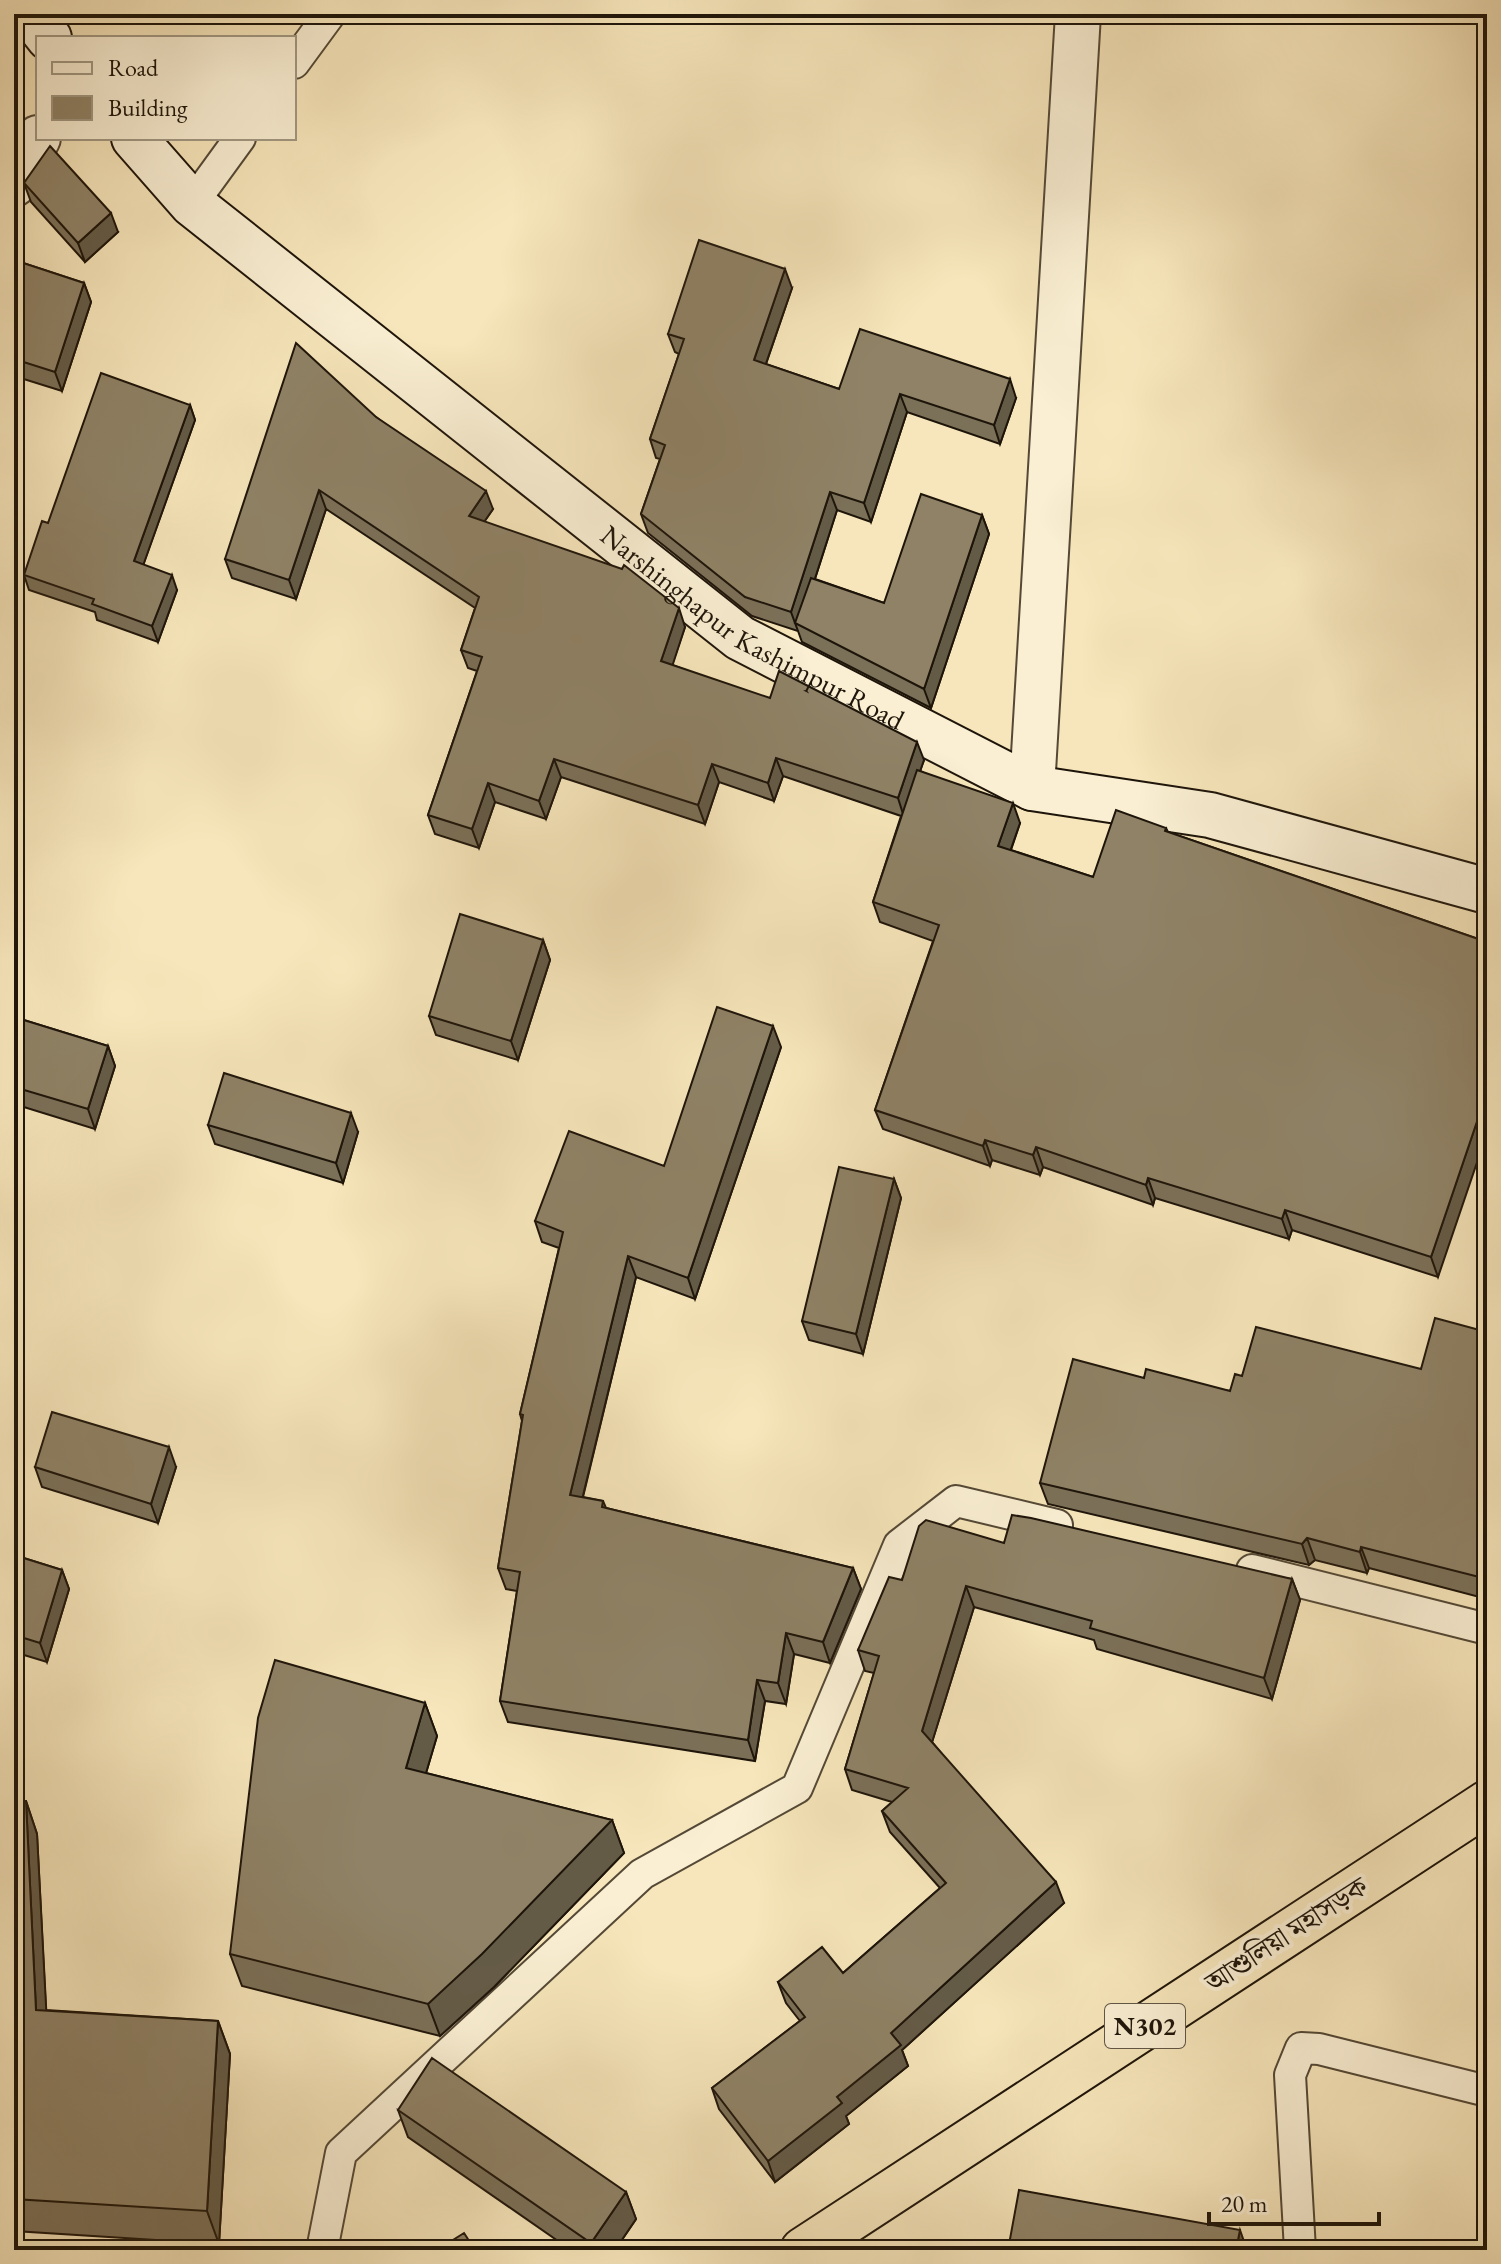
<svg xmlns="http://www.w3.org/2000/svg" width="1501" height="2264" viewBox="0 0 1501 2264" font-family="'EB Garamond','Noto Serif Bengali',serif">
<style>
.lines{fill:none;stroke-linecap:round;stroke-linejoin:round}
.lane-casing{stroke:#544936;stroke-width:34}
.street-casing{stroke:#544936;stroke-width:48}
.secondary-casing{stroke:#1e150a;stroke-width:48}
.highway-casing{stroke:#1e150a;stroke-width:48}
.lane{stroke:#faefd3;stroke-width:30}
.street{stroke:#faefd3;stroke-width:44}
.secondary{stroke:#faefd3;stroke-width:44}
.highway{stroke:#f7e6bb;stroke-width:44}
.wall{fill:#7b7058;stroke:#1e150a;stroke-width:2}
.shaded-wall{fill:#645b47;stroke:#1e150a;stroke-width:2}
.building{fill:#8f8266;stroke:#1e150a;stroke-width:2}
.labels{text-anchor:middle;stroke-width:8;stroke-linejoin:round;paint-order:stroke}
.shield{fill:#faefd3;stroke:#605646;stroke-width:2}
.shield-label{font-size:26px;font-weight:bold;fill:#1e150a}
.street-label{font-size:28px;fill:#1e150a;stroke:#faefd3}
</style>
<rect width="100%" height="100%" fill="#f7e6bb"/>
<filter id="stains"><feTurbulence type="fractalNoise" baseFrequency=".0025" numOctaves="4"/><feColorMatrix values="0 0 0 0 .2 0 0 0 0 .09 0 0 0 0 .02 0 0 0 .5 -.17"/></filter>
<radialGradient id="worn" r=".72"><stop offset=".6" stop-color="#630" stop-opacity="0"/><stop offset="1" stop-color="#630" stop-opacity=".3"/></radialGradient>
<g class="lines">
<defs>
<path id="lane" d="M294,63L330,14
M192,204L240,138
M1252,1570L1487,1629
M322,2250L341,2153L642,1874L797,1788L899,1545L956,1501L1057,1525
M1300,2250L1290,2075L1301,2048L1319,2049L1487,2091"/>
<path id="street" d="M14,184L38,138
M1032,788L1078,14"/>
<g id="secondary">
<path d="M30,14L49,38"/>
<path id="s1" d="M134,138L192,204L740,638L1032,788L1210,815L1487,891"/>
</g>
<path id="highway" d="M803,2250L1487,1803"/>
</defs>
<use href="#lane" class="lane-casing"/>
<use href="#street" class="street-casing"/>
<use href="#secondary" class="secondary-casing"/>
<use href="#highway" class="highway-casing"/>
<use href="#lane" class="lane"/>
<use href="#street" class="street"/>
<use href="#secondary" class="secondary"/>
<use href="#highway" class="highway"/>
</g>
<path class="wall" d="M24,183L118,232L85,262L31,202Z
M14,260L84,283L91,302L62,391L14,376Z
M792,288L766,364L839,389L1016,398L1000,444L907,412L871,522L837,510L815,579L884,603L982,515L989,534L931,708L802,642L798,631L752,616L648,533L641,514L660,459L656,458L650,439L679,354L675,352L668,334Z
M190,405L195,420L143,565L177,590L158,642L97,620L95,612L29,590L24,575L48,523Z
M376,417L493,509L484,522L685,627L672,665L924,760L920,771L1020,823L1011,850L1093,877L1166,828L1168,832L1487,942L1438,1277L1292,1230L1289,1239L1155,1198L1153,1205L1043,1167L1040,1175L992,1160L990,1166L883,1129L875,1110L933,941L880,922L873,902L901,816L783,776L774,801L719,782L705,824L561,777L546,819L495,802L479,848L435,834L428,815L477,671L468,668L461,650L475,608L326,509L296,599L232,578L225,559Z
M543,940L550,960L518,1060L436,1035L429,1016Z
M14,1017L108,1046L115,1066L95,1129L14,1104Z
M781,1047L695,1299L636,1277L583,1497L603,1501L606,1508L853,1568L861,1589L830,1663L794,1654L786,1704L765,1701L755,1761L508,1722L500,1701L517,1591L506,1589L498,1568L522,1421L520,1414L559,1248L542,1242L535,1221L664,1166Z
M208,1125L358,1132L343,1183L215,1144Z
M894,1179L901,1198L863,1354L809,1340L802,1321Z
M1487,1332V1599L1369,1568L1367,1573L1315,1560L1309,1565L1048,1504L1040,1483L1144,1378L1230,1391L1242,1376L1421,1369Z
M35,1467H176L158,1523L42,1487Z
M1004,1543L1292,1579L1300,1600L1272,1699L1097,1649L1094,1640L974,1607L932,1742L1064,1903L902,2050L908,2066L846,2116L849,2124L775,2182L719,2109L712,2088L800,2021L786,2003L778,1982L843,1973L940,1888L890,1832L882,1811L892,1802L852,1790L845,1769L874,1673L865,1671L858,1650L902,1580Z
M14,1555L62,1570L69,1589L47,1662L14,1652Z
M425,1703L437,1736L426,1773L612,1820L624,1853L494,1987L440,2036L242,1986L230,1954Z
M26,1801L37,1834L46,2010L218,2021L230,2054L219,2244L14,2231V1802Z
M398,2110L626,2192L636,2219L615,2250H571L408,2137Z"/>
<path class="shaded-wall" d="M111,213L118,232L85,262L78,243Z
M785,269L792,288L761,378L754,360Z
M84,283L91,302L62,391L55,372Z
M1010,379L1016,398L1000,444L994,425Z
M900,394L907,412L871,522L864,503Z
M190,405L195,420L139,577L134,561Z
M319,490L326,509L296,599L289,580Z
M486,491L493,509L475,535L469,516Z
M830,492L837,510L800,625L795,623L798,631L791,612Z
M982,515L989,534L931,708L924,689Z
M172,575L177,590L158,642L152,626Z
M679,608L685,627L668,679L661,661Z
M917,742L924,760L904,817L898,798Z
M776,758L783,776L774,801L768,783Z
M554,759L561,777L546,819L539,801Z
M712,764L719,782L705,824L698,805Z
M488,783L495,802L479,848L472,829Z
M1013,803L1020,823L1005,866L998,846Z
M543,940L550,960L518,1060L511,1041Z
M773,1026L781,1047L695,1299L688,1278Z
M108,1046L115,1066L95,1129L88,1109Z
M1487,1092V1133L1438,1277L1431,1257Z
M351,1113L358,1132L343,1183L336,1163Z
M985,1140L992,1160L990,1166L983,1146Z
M1036,1147L1043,1167L1040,1175L1033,1155Z
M1148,1178L1155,1198L1153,1205L1146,1185Z
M894,1179L901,1198L863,1354L856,1334Z
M1285,1210L1292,1230L1289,1239L1282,1219Z
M628,1256L636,1277L578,1516L570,1495Z
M169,1447L176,1467L158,1523L151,1504Z
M1307,1538L1315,1560L1309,1565L1302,1544Z
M1361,1547L1369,1568L1367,1573L1360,1552Z
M853,1568L861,1589L830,1663L823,1642Z
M62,1570L69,1589L47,1662L40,1643Z
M1292,1579L1300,1600L1272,1699L1264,1678Z
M966,1586L974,1607L929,1752L922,1731Z
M786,1633L794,1654L786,1704L778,1683Z
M757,1680L765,1701L755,1761L748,1740Z
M425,1703L437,1736L418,1800L406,1768Z
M26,1801L37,1834L48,2043L36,2010Z
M612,1820L624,1853L494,1987L440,2036L428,2004Z
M1056,1882L1064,1903L902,2050L908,2066L846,2116L849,2124L775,2182L768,2161L837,2097L891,2033Z
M218,2021L230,2054L219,2244L207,2211Z
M626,2192L636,2219L615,2250H593L591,2243Z
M1240,2230L1247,2250H1236Z"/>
<path class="building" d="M50,146L111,213L78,243L24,183Z
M699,240L785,269L754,360L839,389L860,329L1010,379L994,425L900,394L864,503L830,492L791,612L745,597L641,514L665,445L650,439L684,339L668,334Z
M14,260L84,283L55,372L14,359Z
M296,343L376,417L486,491L469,516L622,569L624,565L679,608L661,661L770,698L779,671L917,742L898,798L776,758L768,783L712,764L698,805L554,759L539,801L488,783L472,829L428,815L482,657L461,650L479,597L319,490L289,580L225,559Z
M101,373L190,405L134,561L172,575L152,626L92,604L94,599L24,575L42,521L48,523Z
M921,494L982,515L924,689L795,623L811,578L884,603Z
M917,770L1013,803L998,846L1093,877L1116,810L1166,828L1165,831L1487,942V1092L1431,1257L1285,1210L1282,1219L1148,1178L1146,1185L1036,1147L1033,1155L985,1140L983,1146L875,1110L939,925L873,902Z
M460,914L543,940L511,1041L429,1016Z
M717,1007L773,1026L688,1278L628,1256L570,1495L603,1501L602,1507L853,1568L823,1642L786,1633L778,1683L757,1680L748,1740L500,1701L520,1572L498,1568L523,1415L520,1414L563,1232L535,1221L569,1131L664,1166Z
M14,1017L108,1046L88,1109L14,1087Z
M224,1073L351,1113L336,1163L208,1125Z
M839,1167L894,1179L856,1334L802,1321Z
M1435,1318L1487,1332V1579L1361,1547L1360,1552L1307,1538L1302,1544L1040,1483L1073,1359L1144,1378L1146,1369L1230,1391L1235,1374L1242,1376L1256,1327L1421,1369Z
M52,1412L169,1447L151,1504L35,1467Z
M1012,1515L1031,1518L1292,1579L1264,1678L1090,1628L1092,1621L966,1586L922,1731L1056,1882L891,2033L901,2045L837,2097L842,2103L768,2161L712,2088L805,2017L778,1982L822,1947L843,1973L946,1883L882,1811L908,1788L845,1769L879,1656L858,1650L889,1577L902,1580L919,1526L926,1520L1004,1543Z
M14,1555L62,1570L40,1643L14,1635Z
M275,1660L425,1703L406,1768L612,1820L482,1954L428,2004L230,1954L258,1718Z
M26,1801L36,2010L218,2021L207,2211L14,2199V1802Z
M432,2058L626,2192L591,2243L398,2110Z
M1019,2190L1240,2230L1236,2250H1008Z
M464,2233L475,2250H437Z"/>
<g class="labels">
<rect class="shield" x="1105" y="2004" width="80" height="44" rx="6"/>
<g class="shield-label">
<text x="1145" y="2035">N302</text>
</g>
<g class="street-label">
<text dy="10" stroke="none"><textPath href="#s1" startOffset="792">Narshinghapur Kashimpur Road</textPath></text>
<text transform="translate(1286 1934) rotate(-33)" y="10">আশুলিয়া মহাসড়ক</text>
</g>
</g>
<rect width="1501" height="2264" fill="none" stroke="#f7e6bb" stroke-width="48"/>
<rect x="16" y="16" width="1469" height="2232" fill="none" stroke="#1e150a" stroke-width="4"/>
<rect x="24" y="24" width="1453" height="2216" fill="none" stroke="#1e150a" stroke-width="2"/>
<rect x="36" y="36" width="260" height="104" fill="#faefd3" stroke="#a29883" stroke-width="2"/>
<rect x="52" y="62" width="40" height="12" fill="#faefd3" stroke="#a29883" stroke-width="2"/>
<text x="108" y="76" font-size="24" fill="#1e150a">Road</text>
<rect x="52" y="96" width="40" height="24" fill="#8f8266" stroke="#a29883" stroke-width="2"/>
<text x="108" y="116" font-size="24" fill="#1e150a">Building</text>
<path d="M1209 2212v12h170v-12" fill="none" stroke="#1e150a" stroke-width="4"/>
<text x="1221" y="2212" font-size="24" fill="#1e150a" stroke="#faefd3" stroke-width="6" paint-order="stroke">20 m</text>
<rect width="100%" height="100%" filter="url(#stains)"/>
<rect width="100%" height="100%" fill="url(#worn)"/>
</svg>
